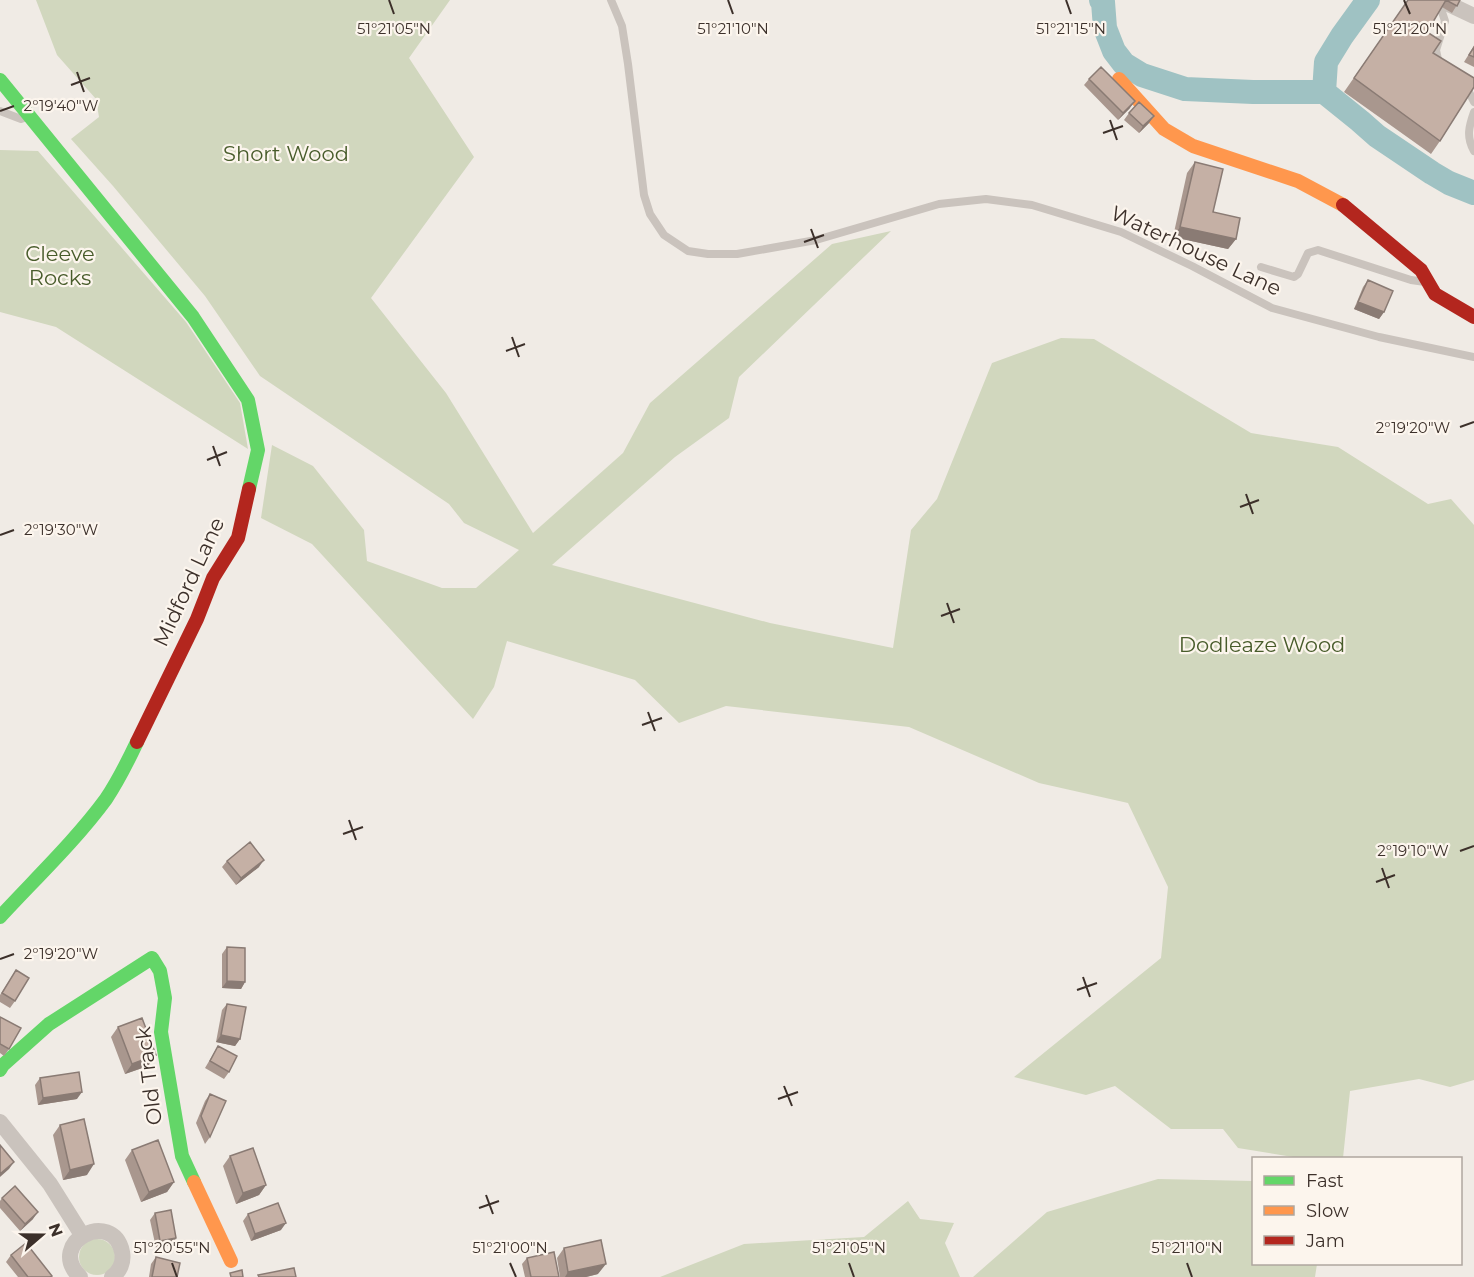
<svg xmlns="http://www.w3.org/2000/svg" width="1474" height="1277" viewBox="0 0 1474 1277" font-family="Montserrat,sans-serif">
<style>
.green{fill:#d1d7be}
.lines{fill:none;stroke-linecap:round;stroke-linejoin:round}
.river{stroke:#9fc2c3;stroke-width:24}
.lane{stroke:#cac3bd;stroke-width:8}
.street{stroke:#cac3bd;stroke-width:16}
.fast{stroke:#63d668;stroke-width:14}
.slow{stroke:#ff974d;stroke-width:14}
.jam{stroke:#b3261e;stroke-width:14}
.wall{fill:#a9978e}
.shaded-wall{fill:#8a7b74}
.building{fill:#c5b0a5;stroke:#8a7b74;stroke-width:1.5}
.ticks{fill:none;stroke:#3c302a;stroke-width:2}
.labels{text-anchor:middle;stroke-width:4.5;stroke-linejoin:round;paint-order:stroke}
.park-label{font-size:21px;fill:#485c2b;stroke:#fcf5ed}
.street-label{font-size:21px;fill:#3c302a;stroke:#fcf5ed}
.ticks-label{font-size:15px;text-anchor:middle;fill:#3c302a;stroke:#fcf5ed;stroke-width:4.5;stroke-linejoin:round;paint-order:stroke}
</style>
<rect width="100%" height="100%" fill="#f0ebe5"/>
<path class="green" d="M36,0H450L409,58L474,157L371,298L446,393L533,533L623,453L650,403L832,244L891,231L739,377L729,418L675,457L552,565L770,623L893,648L911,530L937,499L992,363L1061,338L1094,339L1251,433L1338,447L1428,504L1451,499L1474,525V1080L1450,1087L1419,1079L1350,1091L1343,1158H1299L1238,1148L1223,1129H1171L1115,1086L1086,1095L1014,1077L1161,958L1168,887L1128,803L1039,783L909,727L726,706L679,723L635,680L507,641L494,687L473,719L312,544L261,518L272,445L313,466L364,530L367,561L442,588H476L519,550L464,523L449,504L260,376L205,296L113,186L71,139L99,117L96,99L57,55Z
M0,150L38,151L186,322L240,403L248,449L56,327L0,312Z
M1158,1179L1253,1181L1254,1264H1317L1315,1277H973L1047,1212Z
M908,1201L920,1219L954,1223L945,1243L960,1277H660L744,1244L864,1237Z
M79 1257a18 18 0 1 1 36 0a18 18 0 1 1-36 0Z"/>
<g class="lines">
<path class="river" d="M1101,0L1103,2L1105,28L1114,51L1124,64L1142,75L1185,89L1253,92H1324L1360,121L1377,136L1432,173L1449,183L1474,193
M1324,92L1326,62L1342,36L1368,0"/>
<path class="lane" d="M611,0L622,26L628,64L644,195L650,214L664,235L688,251L708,254H737L816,240L939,204L986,199L1032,205L1121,232L1192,266L1272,308L1379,337L1474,357
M1438,0L1445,21L1436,50L1439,64L1440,65
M1464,85L1467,88L1474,102
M0,111L21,119L24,118
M1474,112C1469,126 1466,137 1474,151
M1261,267L1294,277L1298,274L1308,253L1318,250L1411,280L1425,282"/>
<path class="street" d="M1440,0L1474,16
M0,1122L50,1184L82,1235
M80,1277C45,1242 113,1208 122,1252C124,1262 120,1271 112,1277"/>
<path class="fast" d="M0,80L193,317L248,400L258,450L249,489
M0,917C35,879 76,840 106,799C118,781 128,761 137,742
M0,1070L3,1065L49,1024L152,958L160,971L165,998L161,1032L182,1156L194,1182"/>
<path class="slow" d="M1119,79L1164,129L1193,146L1298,181L1343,205
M194,1182L231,1261"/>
<path class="jam" d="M1343,205L1421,270L1435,294L1474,317
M137,742L197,619L213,578L238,538L249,489"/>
</g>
<path class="wall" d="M1408,0H1460L1452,13L1442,7L1427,32L1433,53L1440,141L1431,154L1344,92Z
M1474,46V67L1464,62Z
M1089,79L1130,108L1118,120L1084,85Z
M1129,113L1154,116L1149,123L1139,133L1124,120Z
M1195,162L1213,212L1236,239L1228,249L1173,237L1187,173Z
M1368,280L1384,312L1379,319L1354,309L1363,287Z
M227,861L259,867L236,885L222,867Z
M227,947L245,982L241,989L222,988V954Z
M16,970L15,1001L10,1008L0,1002V995Z
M227,1004L240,1039L235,1046L216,1042L222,1010Z
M0,1017L9,1049L4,1056L0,1053Z
M118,1027L156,1055L148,1066L125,1074L111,1037Z
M218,1046L229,1072L224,1079L205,1068Z
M40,1078L77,1099L38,1105L35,1085Z
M210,1094V1137L205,1144L196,1123L205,1101Z
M60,1125L87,1175L63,1180L53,1135Z
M132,1150L174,1182L167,1192L141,1202L125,1160Z
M230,1156L266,1185L259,1195L236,1204L223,1166Z
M2,1198L33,1219L20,1231L0,1208V1201Z
M155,1213L176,1238L172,1245L156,1248L150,1220Z
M248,1214L281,1230L251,1241L243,1221Z
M564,1248L598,1274L586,1277H560L557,1258Z
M11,1255L51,1277H18L6,1262Z
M156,1257L177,1277H149L151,1264Z
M527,1258L559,1277H525L522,1264Z"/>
<path class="shaded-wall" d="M1135,101L1130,108L1118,120L1123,113Z
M1154,116L1149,123L1139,133L1143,126Z
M1180,227L1236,239L1228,249L1173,237Z
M1358,302L1384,312L1379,319L1354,309Z
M264,860L259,867L236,885L241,878Z
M227,981L245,982L241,989L222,988Z
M221,1035L240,1039L235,1046L216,1042Z
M156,1055L148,1066L125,1074L132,1064Z
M82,1092L77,1099L38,1105L43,1098Z
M14,1162L9,1169L0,1177V1174Z
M94,1164L87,1175L63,1180L70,1170Z
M174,1182L167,1192L141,1202L149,1192Z
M266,1185L259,1195L236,1204L243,1193Z
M38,1212L33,1219L20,1231L25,1224Z
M286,1223L281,1230L251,1241L255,1234Z
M176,1238L172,1245L156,1248L160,1241Z
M606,1264L598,1274L586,1277H565L568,1272Z"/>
<path class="building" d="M1408,0H1446L1427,32L1441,41L1433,53L1474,78V87L1440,141L1354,78Z
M1446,0H1460L1457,6Z
M1474,47V57L1469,55Z
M1101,67L1135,101L1123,113L1089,79Z
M1139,102L1154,116L1143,126L1129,113Z
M1195,162L1223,169L1213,212L1240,218L1236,239L1180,227Z
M1368,280L1393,291L1384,312L1358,302Z
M250,842L264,860L241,878L227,861Z
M227,947L245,948V982L227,981Z
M16,970L29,978L15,1001L2,993Z
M227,1004L246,1007L240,1039L221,1035Z
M0,1017L21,1028L9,1049L0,1044Z
M142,1018L156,1055L132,1064L118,1027Z
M218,1046L237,1056L229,1072L210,1061Z
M79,1072L82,1092L43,1098L40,1078Z
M210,1094L226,1101L210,1137L201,1116Z
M84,1119L94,1164L70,1170L60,1125Z
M158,1140L174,1182L149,1192L132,1150Z
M0,1145L14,1162L0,1174Z
M253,1148L266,1185L243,1193L230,1156Z
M15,1186L38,1212L25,1224L2,1198Z
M278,1203L286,1223L255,1234L248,1214Z
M171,1210L176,1238L160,1241L155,1213Z
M601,1240L606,1264L568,1272L564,1248Z
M26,1243L52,1276L50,1277H28L11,1255Z
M554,1252L559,1277H531L527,1258Z
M156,1257L180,1263L177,1277H152Z
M294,1268L296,1277H259L258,1275Z
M242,1270L243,1277H231L230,1273Z"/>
<path class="ticks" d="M389,0L394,14M728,0L733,14M1066,0L1071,14M1404,0L1410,14M77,72L84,92M71,85L90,78M0,111L14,106M1110,120L1117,140M1103,133L1123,126M811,229L818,248M804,242L824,235M512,337L519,357M506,351L525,344M1460,427L1474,422M213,446L220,466M207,460L227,452M1246,494L1253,514M1240,507L1259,500M0,535L14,530M947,603L954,623M941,616L960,609M648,712L655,731M642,725L662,718M349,820L356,840M343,834L363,827M1460,851L1474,846M1382,868L1389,888M1376,882L1395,875M0,959L14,954M1083,977L1090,997M1077,990L1097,983M784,1086L792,1106M778,1099L798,1092M486,1195L493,1214M479,1208L499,1201M172,1263L177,1277M510,1263L516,1277M849,1263L854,1277M1187,1263L1192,1277"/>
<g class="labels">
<g class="park-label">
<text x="286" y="161">Short Wood</text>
<text x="60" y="261">Cleeve<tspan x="60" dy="24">Rocks</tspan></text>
<text x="1262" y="652">Dodleaze Wood</text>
</g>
<g class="street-label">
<text transform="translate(1196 251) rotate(25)" y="7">Waterhouse Lane</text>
<text transform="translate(189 582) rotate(-65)" y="7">Midford Lane</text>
<text transform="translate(149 1076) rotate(-97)" y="7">Old Track</text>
</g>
</g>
<g class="ticks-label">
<text x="394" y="34">51°21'05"N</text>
<text x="733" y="34">51°21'10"N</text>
<text x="1071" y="34">51°21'15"N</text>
<text x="1410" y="34">51°21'20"N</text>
<text x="61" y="111">2°19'40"W</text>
<text x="1413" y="433">2°19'20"W</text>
<text x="61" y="535">2°19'30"W</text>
<text x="1413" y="856">2°19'10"W</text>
<text x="61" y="959">2°19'20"W</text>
<text x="172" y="1253">51°20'55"N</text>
<text x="510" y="1253">51°21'00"N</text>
<text x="849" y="1253">51°21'05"N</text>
<text x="1187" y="1253">51°21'10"N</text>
</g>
<rect x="1252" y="1157" width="210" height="108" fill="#fcf5ed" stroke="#afa69f" stroke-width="1.5"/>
<rect x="1264" y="1176" width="30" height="9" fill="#63d668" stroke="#afa69f" stroke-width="1.5"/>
<text x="1306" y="1187" font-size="18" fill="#3c302a">Fast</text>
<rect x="1264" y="1206" width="30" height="9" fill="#ff974d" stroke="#afa69f" stroke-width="1.5"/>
<text x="1306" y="1217" font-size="18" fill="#3c302a">Slow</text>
<rect x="1264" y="1236" width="30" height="9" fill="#b3261e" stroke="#afa69f" stroke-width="1.5"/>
<text x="1306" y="1247" font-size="18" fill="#3c302a">Jam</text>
<g transform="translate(42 1235) rotate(70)" stroke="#fcf5ed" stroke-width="4.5" paint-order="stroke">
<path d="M0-4.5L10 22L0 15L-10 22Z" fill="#3c302a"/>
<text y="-9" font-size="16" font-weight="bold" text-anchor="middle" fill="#3c302a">N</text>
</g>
</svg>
